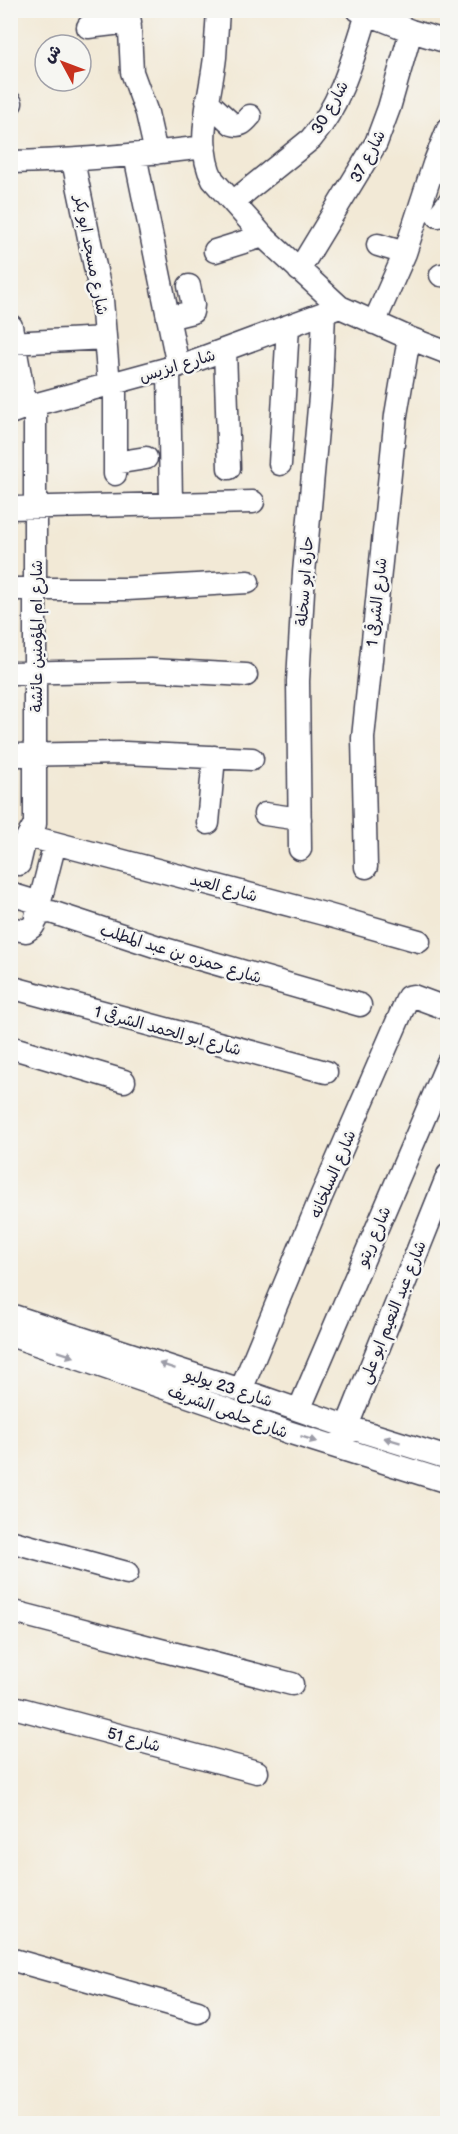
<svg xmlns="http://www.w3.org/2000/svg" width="458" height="2134" viewBox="0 0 458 2134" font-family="'Balsamiq Sans','Playpen Sans Arabic',sans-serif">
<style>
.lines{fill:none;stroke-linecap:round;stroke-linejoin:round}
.minor-casing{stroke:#414052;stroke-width:25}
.minor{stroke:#fff;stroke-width:22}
.oneway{fill:#9c9ca7}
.labels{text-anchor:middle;stroke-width:5;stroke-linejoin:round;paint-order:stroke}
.street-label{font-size:16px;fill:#22223b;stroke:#f6f6f2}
</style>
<rect width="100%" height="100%" fill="#f6f6f2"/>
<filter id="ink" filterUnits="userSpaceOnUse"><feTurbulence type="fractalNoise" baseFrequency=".0167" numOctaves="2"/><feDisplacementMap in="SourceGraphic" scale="12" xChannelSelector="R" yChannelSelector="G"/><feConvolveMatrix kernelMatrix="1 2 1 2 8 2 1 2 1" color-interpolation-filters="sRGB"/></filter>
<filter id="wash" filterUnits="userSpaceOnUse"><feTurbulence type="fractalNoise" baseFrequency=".008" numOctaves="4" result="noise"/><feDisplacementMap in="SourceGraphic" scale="24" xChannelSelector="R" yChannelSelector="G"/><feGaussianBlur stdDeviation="1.35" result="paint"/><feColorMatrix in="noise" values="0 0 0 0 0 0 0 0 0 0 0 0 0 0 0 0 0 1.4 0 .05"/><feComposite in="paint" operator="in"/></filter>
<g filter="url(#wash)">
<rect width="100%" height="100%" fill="#f2e9d6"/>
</g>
<g filter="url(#ink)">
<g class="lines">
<defs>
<path id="minor" d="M129,10L132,72L147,113L156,153
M218,10C217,26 216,42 215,57C211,95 194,145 213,180L263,236L340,307L409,338L448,353
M358,10L411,31L448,42
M88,27L130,22
M207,101L232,124C241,127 244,122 250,116
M10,103H11
M135,155L178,366
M73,161L102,300L109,385
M10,162C78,161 138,155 205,147
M233,202L311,139C341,104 353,58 367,14
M438,216L448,203
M378,245L405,253
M215,251L263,236
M299,270L376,143L389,108L411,31
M441,275L448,276
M168,318L192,312L193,305L189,286
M374,323L405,253L434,164L448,129
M11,326L26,407
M10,343L105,338
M225,350L229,468
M169,369L171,504
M10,413L26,407L191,362L337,308
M115,463L146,458
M280,464L288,326
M115,474V383
M10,508L253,502
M10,589H127L248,582
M10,673L151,670L246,675
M10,755L125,753L252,759
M265,814L300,819
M208,823L214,757
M28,836L324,914L419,941
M300,849L298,681L304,573L321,386L324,313
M19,864L24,843L35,824V405
M366,867L363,738L396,415L409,338
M10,894L40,903
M36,917L55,843
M10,928L26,931L33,926L40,913L51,912L158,947L360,1005
M10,987L326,1072
M10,1047L124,1081
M10,1315L241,1390L345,1426L448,1458
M10,1335L229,1410L288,1432L448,1482
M241,1390L321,1197L408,997L413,996L448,1009
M299,1410L448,1062
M341,1441L448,1175
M10,1541L127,1573
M10,1611L292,1684
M10,1706L257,1772
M10,1959L198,2012"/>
</defs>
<use href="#minor" class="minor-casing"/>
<use href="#minor" class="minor"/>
</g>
<defs><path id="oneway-solid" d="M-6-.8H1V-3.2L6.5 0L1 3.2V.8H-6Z" transform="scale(1.5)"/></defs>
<g class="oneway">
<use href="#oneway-solid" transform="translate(66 1354) rotate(19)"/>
<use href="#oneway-solid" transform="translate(167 1366) rotate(-162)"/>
<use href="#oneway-solid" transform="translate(309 1439) rotate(18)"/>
<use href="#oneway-solid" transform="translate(392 1440) rotate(-163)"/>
</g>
</g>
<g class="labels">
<g class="street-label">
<text transform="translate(329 107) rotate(-60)" y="6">شارع 30</text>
<text transform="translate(367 156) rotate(-62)" y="6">شارع 37</text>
<text transform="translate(92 255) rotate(79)" y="6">شارع مسجد ابو بكر</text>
<text transform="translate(177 365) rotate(-17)" y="6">شارع ايزيس</text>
<text transform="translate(304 581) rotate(-86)" y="6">حارة ابو سخلة</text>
<text transform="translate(376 602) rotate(-84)" y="6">شارع الشرقى 1</text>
<text transform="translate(36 636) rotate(-90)" y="6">شارع ام المؤمنين عائشة</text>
<text transform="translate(224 887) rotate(15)" y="6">شارع العبد</text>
<text transform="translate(181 953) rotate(17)" y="6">شارع حمزه بن عبد المطلب</text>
<text transform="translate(168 1030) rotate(15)" y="6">شارع ابو الحمد الشرقى 1</text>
<text transform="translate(332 1174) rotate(-67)" y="6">شارع السلخانه</text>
<text transform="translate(373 1236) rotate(-67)" y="6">شارع ريتو</text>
<text transform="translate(392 1312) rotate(-68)" y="6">شارع عبد النعيم ابو على</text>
<text transform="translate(229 1387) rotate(18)" y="6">شارع 23 يوليو</text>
<text transform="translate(228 1411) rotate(20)" y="6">شارع حلمى الشريف</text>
<text transform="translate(134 1739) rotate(15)" y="6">شارع 51</text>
</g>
</g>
<rect width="458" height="2134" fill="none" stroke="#f6f6f2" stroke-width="36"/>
<g transform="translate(63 63) rotate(311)"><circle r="28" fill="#f6f6f2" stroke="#a1a1a9" stroke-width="1.5"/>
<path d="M0-4.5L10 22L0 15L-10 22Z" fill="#c8321e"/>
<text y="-9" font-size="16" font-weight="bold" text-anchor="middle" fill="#22223b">ش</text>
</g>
</svg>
